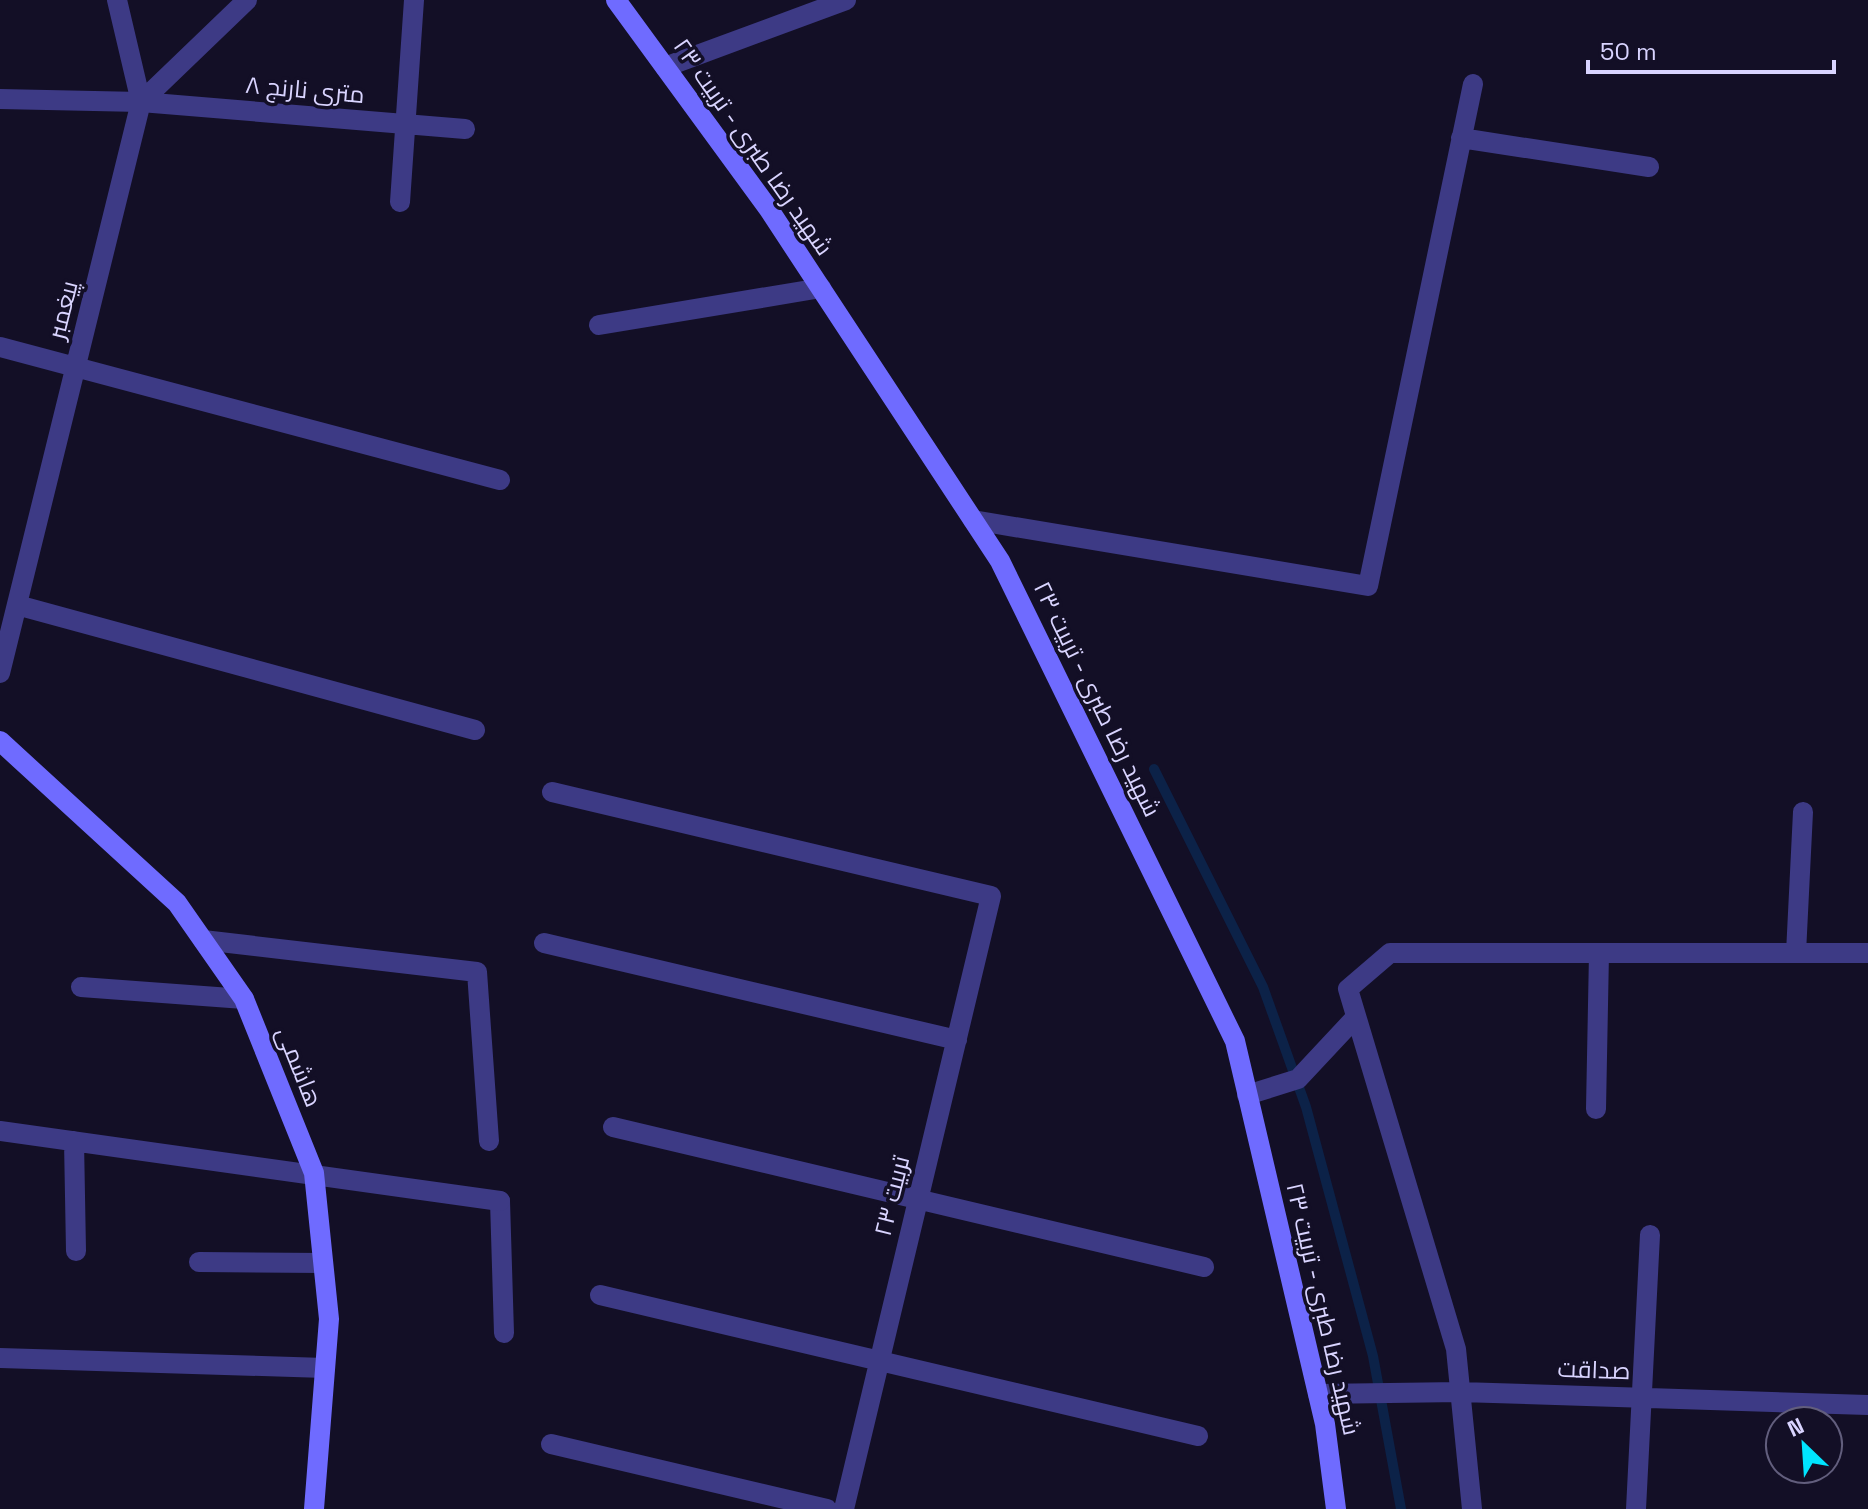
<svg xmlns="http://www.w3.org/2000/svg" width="1868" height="1509" viewBox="0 0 1868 1509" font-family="'Space Grotesk',Cairo,sans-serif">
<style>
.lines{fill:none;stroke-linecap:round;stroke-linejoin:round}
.stream{stroke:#0c2248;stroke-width:10}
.lane{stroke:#3d3a85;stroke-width:20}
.street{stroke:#3d3a85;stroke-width:20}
.secondary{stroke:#6f6bff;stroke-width:20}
.labels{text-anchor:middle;stroke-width:7;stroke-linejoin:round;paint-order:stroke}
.street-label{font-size:24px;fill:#d9d4ff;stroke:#130f26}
</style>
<rect width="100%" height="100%" fill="#130f26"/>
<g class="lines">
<path class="stream" d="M1154,769L1263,987L1306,1107L1373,1356L1401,1509"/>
<path class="lane" d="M500,1201L504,1333"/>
<path class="street" d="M117,0L141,102
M665,67L846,0
M0,99L141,102L465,129
M1461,138L1649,167
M400,202L414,0
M599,325L821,288
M0,347L500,480
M973,520L1368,586L1473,84
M17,605L475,730
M0,673L141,102L247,0
M552,792L991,896L844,1509
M203,940L477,972L489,1141
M544,943L957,1040
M1796,953L1803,812
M81,987L244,999
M1247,1095L1298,1079L1356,1017
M1596,1109L1599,953
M613,1127L1204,1267
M0,1131L500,1201
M74,1141L76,1251
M199,1262L323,1263
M600,1295L1198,1436
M0,1358L325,1368
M1318,1394L1460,1392L1868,1405
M551,1444L827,1509
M1472,1509L1456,1349L1348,989L1390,953H1868
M1636,1509L1650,1235"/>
<path class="secondary" d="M616,0L768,208L1000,561L1235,1041L1325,1424L1336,1509
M0,741L177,903L244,999L314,1173L329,1319L314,1509"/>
</g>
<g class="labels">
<g class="street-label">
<text transform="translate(305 90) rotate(5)" y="8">۸ متری نارنج</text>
<text transform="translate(753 147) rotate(55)" y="8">شهید رضا طبری - تربیت ۲۳</text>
<text transform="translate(63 310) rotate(-76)" y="8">پیغمبر</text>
<text transform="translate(1097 699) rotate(64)" y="8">شهید رضا طبری - تربیت ۲۳</text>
<text transform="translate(299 1067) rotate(68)" y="8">هاشمی</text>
<text transform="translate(892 1196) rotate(-76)" y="8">تربیت ۲۳</text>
<text transform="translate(1323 1309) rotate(77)" y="8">شهید رضا طبری - تربیت ۲۳</text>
<text transform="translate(1594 1370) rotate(2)" y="8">صداقت</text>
</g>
</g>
<g transform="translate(1804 1445) rotate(335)"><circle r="38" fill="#130f26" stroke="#625e7d" stroke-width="2"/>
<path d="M0-6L14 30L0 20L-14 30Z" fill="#00e5ff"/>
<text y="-12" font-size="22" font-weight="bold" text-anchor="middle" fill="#d9d4ff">N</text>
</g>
<path d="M1588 60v12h246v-12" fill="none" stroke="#d9d4ff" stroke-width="4"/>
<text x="1600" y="60" font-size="24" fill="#d9d4ff" stroke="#130f26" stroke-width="6" paint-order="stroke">50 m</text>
</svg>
